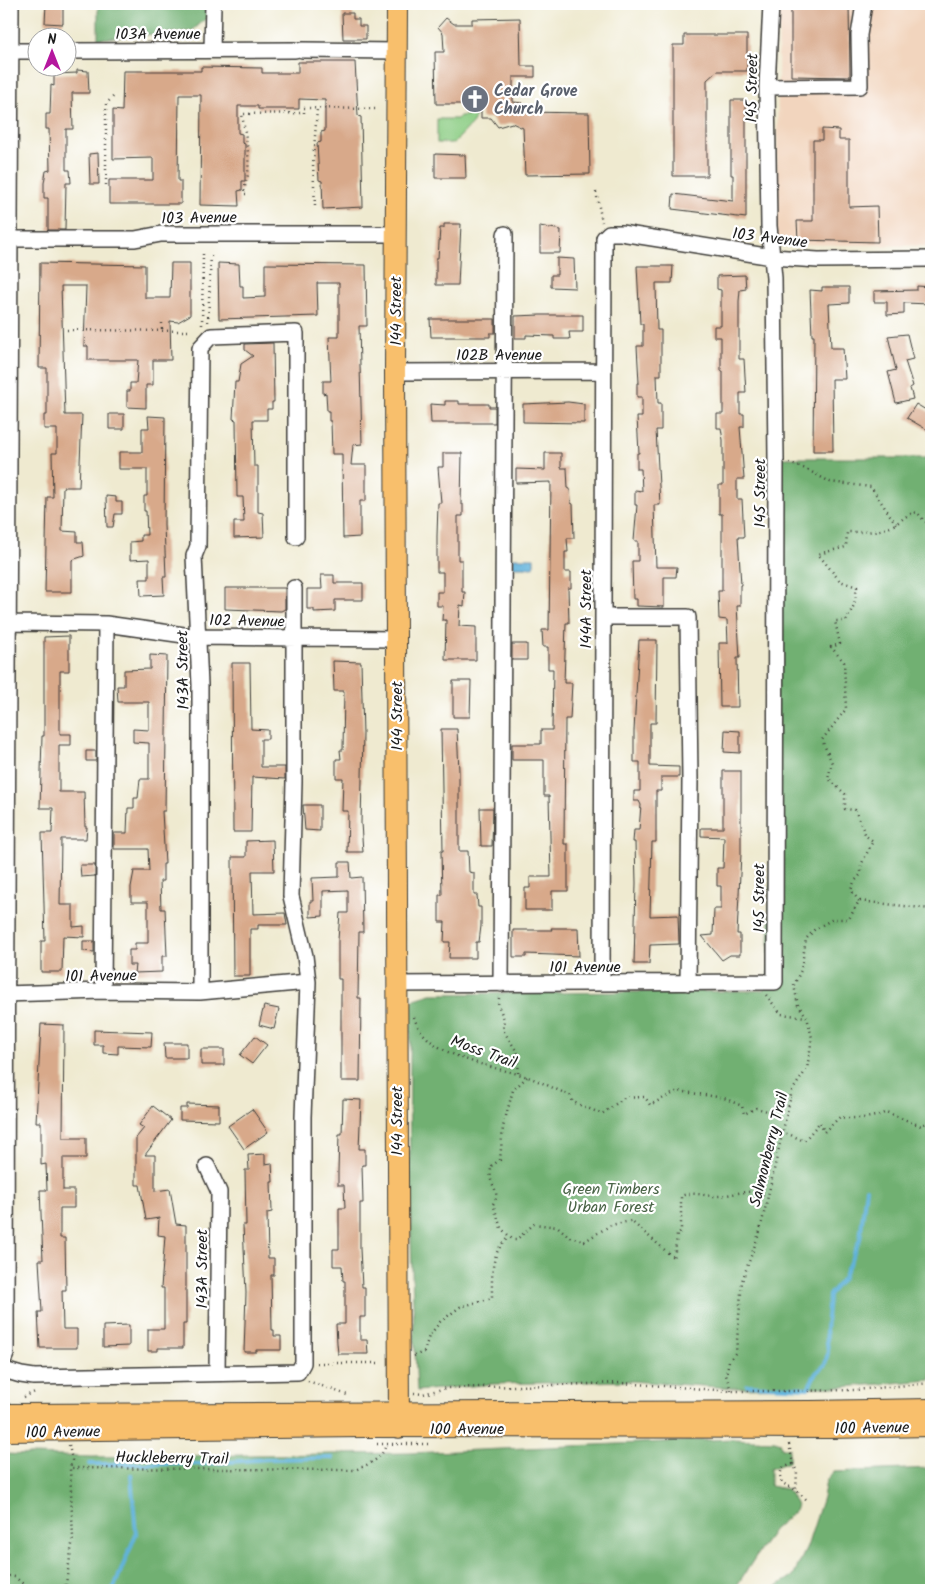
<svg xmlns="http://www.w3.org/2000/svg" width="935" height="1594" viewBox="0 0 935 1594" font-family="Kalam,sans-serif">
<style>
.built{fill:#f2d5be}
.green{fill:#8ccd84;stroke:#547450}
.forest{fill:#71b072;stroke:#466647}
.water{fill:#60b2db;stroke:#3e677c}
.lines{fill:none;stroke-linecap:round;stroke-linejoin:round}
.stream{stroke:#60b2db;stroke-width:4}
.building{fill:#d8a98a}
.minor-casing{stroke:#3c3b37;stroke-width:18}
.major-casing{stroke:#3c3b37;stroke-width:22}
.path{stroke:#3c3b37;stroke-width:2.5;stroke-dasharray:1 4;stroke-linecap:butt}
.minor{stroke:#fff;stroke-width:15}
.major{stroke:#f8bf6c;stroke-width:20}
.labels{text-anchor:middle;stroke-width:4.5;stroke-linejoin:round;paint-order:stroke}
.street-label{font-size:16px;fill:#1c1c1c;stroke:#fff}
.worship-label{font-size:16px;font-weight:bold;fill:#5b616d;stroke:#fff;text-anchor:start}
.park-label{font-size:16px;fill:#496346;stroke:#fff}
</style>
<rect width="100%" height="100%" fill="#fff"/>
<filter id="ink" filterUnits="userSpaceOnUse"><feTurbulence type="fractalNoise" baseFrequency=".02" numOctaves="2"/><feDisplacementMap in="SourceGraphic" scale="10" xChannelSelector="R" yChannelSelector="G"/><feConvolveMatrix kernelMatrix="1 2 1 2 8 2 1 2 1" color-interpolation-filters="sRGB"/></filter>
<filter id="wash" filterUnits="userSpaceOnUse"><feTurbulence type="fractalNoise" baseFrequency=".0096" numOctaves="4" result="noise"/><feDisplacementMap in="SourceGraphic" scale="20" xChannelSelector="R" yChannelSelector="G"/><feGaussianBlur stdDeviation="1.12" result="paint"/><feColorMatrix in="noise" values="0 0 0 0 0 0 0 0 0 0 0 0 0 0 0 0 0 1.4 0 .05"/><feComposite in="paint" operator="in"/></filter>
<g filter="url(#wash)">
<rect width="100%" height="100%" fill="#efead0"/>
<path class="built" d="M779,4H931V246L776,244Z"/>
<path class="green" d="M476,115L473,123L454,143H437V119H457L460,116Z"/>
<path class="forest" d="M98,4H208V17L192,31L98,39Z
M781,458H931V1380L842,1387L732,1388L630,1381L493,1384L417,1391C410,1262 408,1133 411,1004L415,999L431,994L751,991L762,990L768,985Z
M733,1439L775,1441L781,1443L782,1448H789V1462L770,1469V1486L787,1489L797,1505L795,1511L773,1530L734,1590H4V1454L91,1457L410,1453Z
M931,1468V1590H777V1586L793,1576L807,1547L823,1497L826,1481L833,1472Z"/>
<path class="water" d="M513,558H534V567H513Z"/>
<g class="lines">
<path class="stream" d="M747,1385L808,1388L816,1373L825,1365L828,1352L826,1330L829,1295L843,1278L860,1239L866,1188
M89,1464H201L269,1459L333,1458
M113,1590L136,1534L131,1475"/>
</g>
<g id="blocks">
<path class="building" d="M46,4H63V24L45,23Z
M791,4H849L850,77L791,76Z
M342,13H353V19H359V26H366V39H343Z
M446,18L454,24H472V19L520,18L521,66H535V77H513V102L522,103V112L589,113L590,174L525,175L523,128L512,123L498,127L491,118H481V104H436L435,52H444L443,33L438,27Z
M684,35H747V71H717L707,80V176H673V45H684Z
M298,62H355L358,116L361,117L363,207L323,209L322,181L319,180L317,143L321,142V132L325,131V100L299,99V109H258V106H238V133L242,134V143L245,144V181H242V190L238,191L239,206L200,205L201,95H179L178,181H181V204H109V180H153V158L113,159V110L122,111L123,71H201V67L262,68V73H298Z
M77,70L88,71L89,93H72L73,129H66V170H70L71,183H66L65,230H48V198H44V183L46,171L50,170L49,129H46V114H50L51,85L54,86V74L77,73Z
M731,100H746V218L672,209L673,194L733,201V175H731Z
M822,129L839,130V140H849V207L877,206L878,242L798,240L797,221H813V140H822Z
M98,153L99,184H90L89,154Z
M435,154L465,155L466,178H435Z
M444,224H461L458,285H436V258H438L440,228H444Z
M540,226L561,230L560,253H540Z
M557,258L574,259L575,288L551,287V275H557Z
M40,263L145,265V298H170L171,263H190V315L178,322L170,321L171,360H153V385H146V408L127,407V391H130V383H136L138,360H88V346H84L86,286H61L65,415H82L79,487H63L62,531L77,532V542H83L84,556L72,560V592H45L47,497H53L52,453H57V429H44V415H47V368H39Z
M218,263L239,264L240,286H243V298L265,297V264L366,265L367,326H359L362,444L353,445L351,465H366V501H360V537L343,538L342,454H332L331,421H329V411H327L326,393L323,394V381H331L329,337H339V283H317L318,316L219,319Z
M637,266H673L672,283H656L657,330H661V375H657L658,403H661V430H656L660,505H654L656,567H677L676,577H664V607L637,606V599H633L632,561H638V541H634L637,505H635V490L642,491L641,469H637V453H639L637,417H642V397H637V383H639L637,346H643V324H640Z
M745,275L746,289L740,290L739,301V359H744L746,393H740V414H744V427H740L744,479H737V499H742L744,537H738L741,585H740V606H737L740,658H737L738,707H720L719,643H728L727,620L719,619L718,591H722V514H719V485H723V440L721,428H717V414H723V371H721V337H714V326H721V290L717,289V276Z
M917,286L931,287V304L904,303V314L887,315V302H874V291L917,290Z
M822,287H849V303L829,304L831,348H843L845,379H832L833,451H813L814,336H812L810,290L822,291Z
M540,315H583V332H569L570,339H554V336L526,335V338H515V316Z
M430,319H495V333H490V337H431Z
M907,334L913,359L905,361L913,386L910,388L913,399L896,403L888,372L896,370L888,336Z
M273,343L274,402H272V409H267V420H253L254,466H258V512L263,513L264,537L234,538V522H244L243,497H237L236,420L233,419L235,382H238L241,364L253,356L245,350V344Z
M445,401H459V404H489V407H495V423H431L430,404L445,405Z
M568,402L584,404V423L523,422V404Z
M916,404L931,413V432L907,418Z
M109,414H124V429H109Z
M148,416L165,417L164,525L166,577H163L164,595L141,596L140,579H149V559L130,560V542L141,541V535H147L146,511H144V496H147V469H119V452H142V428H149Z
M443,453H462L461,504H463V516H458V560H462V592H465L464,606L460,605L459,626L476,627V660H445L446,620H442L443,606H437V592H443V572H437V536L438,503H441L438,467H443Z
M545,453H561V468H567L568,489H570L571,503L573,504L574,538H567L568,552H565V572H571V588H568L569,623H566L564,683H572L570,719H565L564,844H568V891H552V910H525V888H530V877H551L549,796H544V760H512V744H541V730H552L553,669H548V647H543L542,630H549L551,482L516,483V469L545,470Z
M106,496L116,497V502H122V514H115L113,527H107Z
M321,575H334V583H363V600H335V611L314,612V609H307V589H322Z
M225,588H285V609L281,611L225,609Z
M69,636V671H60V734H71V745H59V792H84L85,827H87L86,839H61L60,905H73V927L84,926V937L63,936L62,972H41V941H45L42,833H52L53,808H40L42,736H44V637Z
M639,640H657L656,723H650V766L679,767V777H661V791H656V842H652L650,916L678,915L679,944L650,945L649,964H634L636,883L635,842H633L634,830H639L641,805L639,801H634V791H640V762H634V731Z
M512,644H527V660H512Z
M150,655L167,656L165,811H162L165,864H163V881H160L161,909H165L167,956H162V972L134,973L135,965H129V950H135V943H148V902H131V887L134,871H149L148,849H114V833H127L128,808H134V798H138L140,779H149V743L133,742V729L149,730V702H118L117,686H124V670L150,669Z
M333,661L361,662L363,734L361,823L363,852H347L348,811H342L343,778H336V759H341L340,750H343L344,691H334Z
M232,663H250L251,729L268,730V739H261V767H285V779L252,777L251,832H233Z
M453,681H471L470,717H453Z
M441,729H457L459,771V851H468L469,872L474,873V895H477L478,907H481V926L479,942H476V958H449L450,942H444L445,922H439V895H442L441,851H443Z
M725,730L740,731V753L724,752Z
M86,751H96V761H86Z
M723,771H741V854L737,934H740V955H730L722,960L702,936L713,935L714,909H721V886H717V868H723L724,837L701,836V828H723Z
M303,805H320V831L305,830Z
M480,808H493L492,846H481Z
M273,840L274,871H252L253,914L285,913L287,925H258V929H250V976H233L232,857H246V841Z
M339,862H350L351,878L362,877L363,932H359L358,998H361L360,1081H341V979H338V940L340,913H348V890L323,891V916L310,917V901H313L312,878L339,877Z
M80,865H95V876L81,877Z
M551,928H578L579,956L526,954V957H513V930H552Z
M83,941H94V952L83,951Z
M264,1006L279,1009L274,1029L259,1025Z
M41,1024L64,1025L63,1138H86V1158H63V1190H74V1208H60V1238H65L66,1290H62L63,1329H77V1348H40L38,1312H42L39,1260H43L40,1190H47L46,1164L41,1165V1122H36Z
M94,1030L152,1032L151,1047L118,1046V1054L103,1053V1045H94Z
M255,1036L267,1045L252,1064L240,1055Z
M164,1043H187V1058H165Z
M201,1049H224V1065H201Z
M343,1099L361,1100L359,1149H365V1165H362L363,1203H360V1249L362,1287H365V1317H360V1340H367L368,1354H338L337,1343L336,1324H345V1281H343L342,1266H333V1249H339V1208H345L344,1185H338V1172L339,1134H342Z
M187,1104L219,1105V1121L180,1120V1108H187Z
M153,1106L171,1120L145,1155H155V1191L170,1189L176,1224L186,1225V1324H183V1348H158V1351H148V1329H164V1288H161L165,1236L158,1235L159,1218L146,1220L140,1185H136V1138L144,1128L139,1125Z
M252,1109L268,1132L244,1149L228,1126Z
M265,1154V1164L272,1163L273,1182H271L272,1212L267,1213L268,1258H274V1275H271L272,1330H274V1336H281V1350H256V1352H244L246,1293L243,1225H246L245,1170H249L248,1155Z
M129,1325V1346L103,1347V1326Z"/>
</g>
</g>
<g filter="url(#ink)">
<use href="#blocks" fill-opacity="0" stroke="#3c3b37" stroke-width="1"/>
<g class="lines">
<defs>
<path id="minor" d="M212,50L213,4
M302,50L397,51
M4,51H38
M68,51L295,50
M767,87L860,86L859,35L864,4
M4,239H135L161,234H395
M395,372L603,371
M294,588V782L291,896L305,956L308,982
M603,617H688L690,780L688,983
M9,623L106,624L198,637L396,639
M602,983L604,238L609,233H621L772,257L818,260L931,259
M396,984L775,982L776,459L774,278L769,226L767,87L771,4
M501,984L505,234
M103,991L106,624
M200,992V685L194,556L198,546L200,348L211,336L296,333V537
M4,994L103,991L200,992L308,982L303,1117V1363L298,1372L34,1377L21,1375L4,1370
M207,1166L219,1192L217,1374
M4,1359L6,1354C7,904 6,454 11,4"/>
<path id="major" d="M397,4L395,372L399,1428
M4,1414L810,1411L931,1409
M4,1431L365,1427L830,1428L931,1426"/>
</defs>
<use href="#minor" class="minor-casing"/>
<use href="#major" class="major-casing"/>
<path class="path" d="M106,185V104L115,95
M596,192L602,222
M246,194H244C244,187 247,181 248,174C250,154 245,134 242,114L304,113V108L377,109
M315,206L313,164L317,109
M208,322L211,254
M162,323V331
M202,325L203,254
M67,330L191,331
M789,463L806,469L830,482L871,487L896,524
M859,901L851,890L854,882L861,874V865L873,841L866,836L855,810L845,809V794L828,778L832,763L822,740L846,709L844,662L831,647L840,644L835,621H846L854,605L857,587L840,581L818,554L846,547L847,532C864,532 882,533 897,523C905,518 907,514 917,512L924,521L931,525
M766,995L781,1014L806,1017
M499,998L498,1005L504,1019L503,1030L519,1055L518,1075
M414,1017C426,1058 494,1066 528,1077C542,1082 556,1090 570,1095L573,1102L602,1114L624,1098L645,1097L650,1105L678,1091L724,1098L742,1106L744,1114L756,1108L771,1112L780,1096L791,1097
M527,1077L513,1090L503,1127L500,1160L491,1166C491,1170 490,1176 491,1180C494,1189 500,1194 493,1204L501,1228L513,1240H516L534,1224L558,1227L570,1237L585,1241L611,1225L631,1221L674,1258L677,1235L681,1231V1196C694,1191 703,1196 716,1196C733,1196 753,1186 766,1197
M782,1131L804,1141L820,1122L824,1132L840,1117C853,1119 874,1119 886,1112L921,1126L931,1120
M414,1356L424,1352L429,1336L440,1322L460,1307L492,1298C492,1276 490,1252 509,1237
M317,1363H380
M308,1381L350,1396
M731,1391L726,1375L729,1361L736,1352L742,1281L760,1231L792,1091L807,1069L812,1038L807,1017L798,1005L794,985L801,970L806,939L815,929L833,919H849L859,901L931,909
M414,1393L423,1394L446,1388L622,1383L731,1391H789L855,1390L931,1383
M24,1397L37,1391
M377,1444H429
M789,1444L793,1464L797,1471L796,1490L807,1500
M69,1445L72,1460L70,1468
M793,1464L782,1468L780,1476L782,1483L796,1490
M4,1575L15,1577L30,1590
M65,1590L73,1538L70,1468L355,1470C369,1464 382,1460 386,1444"/>
<use href="#minor" class="minor"/>
<use href="#major" class="major"/>
</g>
</g>
<defs>
<symbol id="church-disc" viewBox="-11 -11 22 22"><circle r="9.5" fill="#6b7280" stroke="#fff"/><path d="M-1.2-6h2.4v3.5h3.3v2.4h-3.3V6h-2.4V-.1h-3.3v-2.4h3.3Z" fill="#fff"/></symbol>
</defs>
<g fill-rule="evenodd">
<use href="#church-disc" x="459" y="83" width="32" height="32"/>
</g>
<g class="labels">
<g class="street-label">
<text x="158" y="39">103A Avenue</text>
<text transform="translate(751 88) rotate(-89)" y="6">145 Street</text>
<text transform="translate(199 217) rotate(-1)" y="6">103 Avenue</text>
<text transform="translate(770 237) rotate(7)" y="6">103 Avenue</text>
<text transform="translate(395 311) rotate(-90)" y="6">144 Street</text>
<text x="499" y="360">102B Avenue</text>
<text transform="translate(759 493) rotate(-90)" y="6">145 Street</text>
<text transform="translate(585 609) rotate(-90)" y="6">144A Street</text>
<text transform="translate(247 620) rotate(1)" y="6">102 Avenue</text>
<text transform="translate(182 670) rotate(-91)" y="6">143A Street</text>
<text transform="translate(396 716) rotate(-90)" y="6">144 Street</text>
<text transform="translate(758 898) rotate(-90)" y="6">145 Street</text>
<text x="585" y="972">101 Avenue</text>
<text transform="translate(101 975) rotate(-1)" y="6">101 Avenue</text>
<text transform="translate(484 1051) rotate(20)" y="6">Moss Trail</text>
<text transform="translate(396 1121) rotate(-90)" y="6">144 Street</text>
<text transform="translate(768 1149) rotate(-76)" y="6">Salmonberry Trail</text>
<text transform="translate(201 1269) rotate(-90)" y="6">143A Street</text>
<text transform="translate(872 1427) rotate(-1)" y="6">100 Avenue</text>
<text x="467" y="1434">100 Avenue</text>
<text transform="translate(63 1431) rotate(-1)" y="6">100 Avenue</text>
<text transform="translate(172 1457) rotate(1)" y="6">Huckleberry Trail</text>
</g>
<g class="worship-label">
<text x="494" y="96">Cedar Grove<tspan x="494" dy="18">Church</tspan></text>
</g>
<g class="park-label">
<text x="611" y="1194">Green Timbers<tspan x="611" dy="18">Urban Forest</tspan></text>
</g>
</g>
<rect width="935" height="1594" fill="none" stroke="#fff" stroke-width="20"/>
<g transform="translate(52 52)"><circle r="24" fill="#ffffff" stroke="#a4a4a4"/>
<path d="M0-4L9 19L0 12L-9 19Z" fill="#b5179e"/>
<text y="-8" font-size="14" font-weight="bold" text-anchor="middle" fill="#1c1c1c">N</text>
</g>
</svg>
